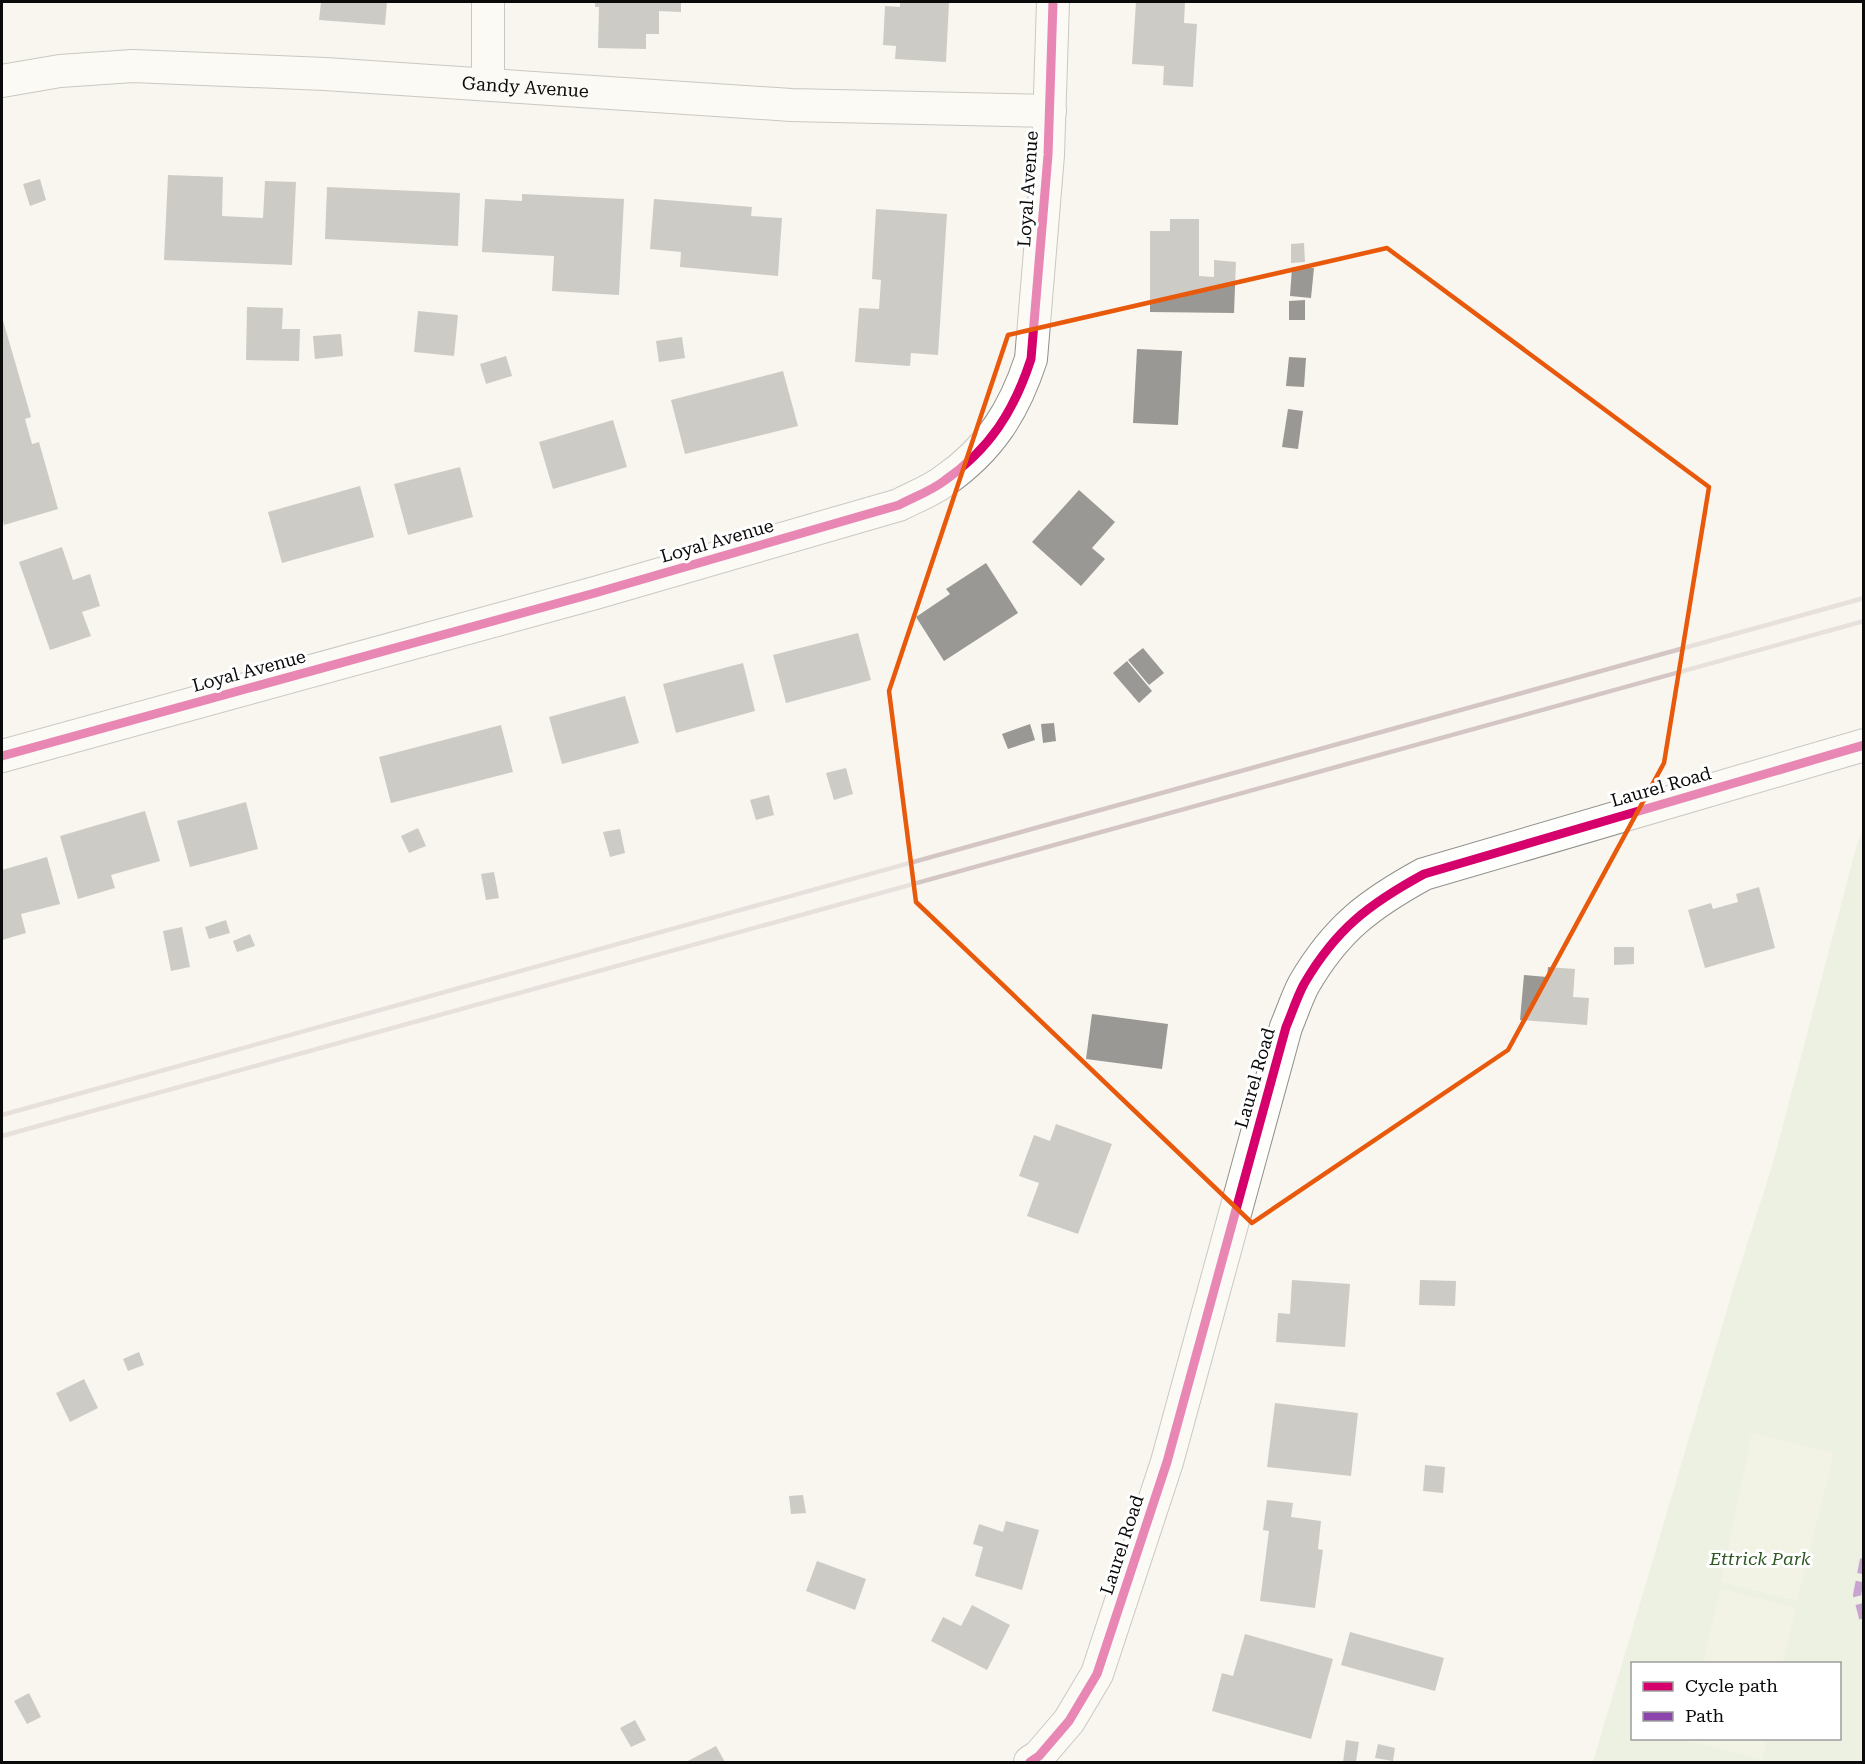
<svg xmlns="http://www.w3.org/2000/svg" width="1865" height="1764" viewBox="0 0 1865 1764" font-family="'Roboto Serif',serif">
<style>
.green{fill:#e1ead1;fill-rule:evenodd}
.pitch{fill:#eaefda}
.building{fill:#9a9894}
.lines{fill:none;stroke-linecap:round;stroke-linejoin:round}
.street-casing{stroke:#91908d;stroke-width:34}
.street{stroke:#fefefc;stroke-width:32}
.rail{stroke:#d3c6c5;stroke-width:4.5}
.quiet{stroke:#8e44ad;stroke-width:8;stroke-dasharray:15 8;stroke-linecap:butt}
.cycleway-casing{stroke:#fff;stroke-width:13}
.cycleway{stroke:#d6006c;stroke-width:9}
.marked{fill:none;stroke:#e8590c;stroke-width:4.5;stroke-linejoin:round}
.labels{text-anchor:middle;stroke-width:6;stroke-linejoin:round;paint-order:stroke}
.street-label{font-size:18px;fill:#0a0a0a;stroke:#fff}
.park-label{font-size:18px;font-style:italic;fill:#2f5824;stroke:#fff}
</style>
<rect width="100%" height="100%" fill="#f8f6ee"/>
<path class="green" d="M1863,829V1762H1593L1737,1276L1773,1163L1856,848ZM1632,1664H1840V1738H1632Z"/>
<path class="pitch" d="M1752,1433L1834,1453L1797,1601L1721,1582Z
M1720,1589L1796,1608L1783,1663H1703Z
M1685,1739L1767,1738V1739L1762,1759L1685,1740Z"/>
<path class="building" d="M321,2H387L385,25L319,20Z
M595,2H681V12L659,11V34H646V49L598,48L599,7H595Z
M900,2H949L946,62L895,59L896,46L883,45L885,6L900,7Z
M1136,2H1185L1184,23L1197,24L1193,87L1163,85L1164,66L1132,64Z
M168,175L223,177L222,216L263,218L265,181L296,182L292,265L164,260Z
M40,179L46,200L30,206L23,184Z
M327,187L460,193L458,246L325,239Z
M522,194L624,199L619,295L552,291L554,256L482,252L485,199L522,201Z
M654,199L752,207L751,216L782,218L778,276L680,267L681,252L650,249Z
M876,209L947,214L938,355L911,353L910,366L855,362L859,308L879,309L881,280L872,279Z
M1170,219H1199V276L1214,277V260L1236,262L1234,313L1150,312V231H1170Z
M1304,243L1305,262L1291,263V244Z
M1292,267L1314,268L1311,298L1290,296Z
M1305,300V320H1289V301Z
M247,307L283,308L282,329H300L299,361L246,360Z
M418,311L458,315L454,356L414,352Z
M2,317L31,417L25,419L32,444L39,442L58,509L4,525L2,516Z
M341,334L343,356L315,359L313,336Z
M682,337L685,358L659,362L656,341Z
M1137,349L1182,351L1178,425L1133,423Z
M506,356L512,376L486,384L480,364Z
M1289,357L1306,358L1304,387L1286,386Z
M783,371L798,426L685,454L671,400Z
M1288,409L1303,411L1298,449L1282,447Z
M613,420L627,467L553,489L539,442Z
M460,467L473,517L408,535L394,484Z
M360,486L374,537L282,563L268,512Z
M1079,490L1115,522L1092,548L1105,559L1081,586L1032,542Z
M62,547L73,580L90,574L100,606L82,612L91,636L50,650L19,562Z
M986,563L1018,613L944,661L916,617L950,594L946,589Z
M858,633L871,680L786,703L773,655Z
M1143,648L1164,673L1149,685L1128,660Z
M1127,661L1152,691L1139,703L1113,673Z
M743,663L755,711L676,733L663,684Z
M625,696L639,743L562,764L549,717Z
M1054,723L1056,741L1043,743L1041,724Z
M1030,724L1035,740L1008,749L1002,734Z
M501,725L513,772L391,803L379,757Z
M846,768L853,794L834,800L826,773Z
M769,795L774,815L756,820L750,800Z
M246,802L258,849L190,867L177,821Z
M145,811L160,861L111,875L115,888L78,899L60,836Z
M418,828L426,846L409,853L401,836Z
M620,829L625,853L610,857L603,832Z
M47,857L60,904L21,914L26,933L2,940V870Z
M494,872L499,898L486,900L481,874Z
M1759,887L1775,948L1705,968L1688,910L1711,903L1713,909L1738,902L1736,894Z
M226,920L230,933L209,939L205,927Z
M182,927L190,967L171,971L163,931Z
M250,934L255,946L237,952L233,941Z
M1614,947H1634V964L1614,965Z
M1548,967L1575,969L1573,997L1589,998L1587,1025L1520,1020L1524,975L1547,977Z
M1092,1014L1168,1024L1162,1069L1086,1059Z
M1056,1124L1112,1144L1078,1234L1027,1216L1039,1183L1019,1176L1034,1135L1050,1141Z
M1292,1280L1350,1284L1345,1347L1276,1342L1278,1313L1290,1314Z
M1420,1280L1456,1281L1455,1306L1419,1305Z
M139,1352L144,1365L128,1371L123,1359Z
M84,1379L98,1408L70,1422L56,1393Z
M1275,1403L1358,1413L1351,1476L1267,1467Z
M1425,1465L1445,1467L1443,1493L1423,1491Z
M803,1495L806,1513L791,1514L789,1496Z
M1267,1500L1293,1503L1291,1517L1321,1521L1318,1549L1323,1550L1315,1608L1260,1601L1269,1531L1263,1530Z
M1006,1521L1039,1530L1022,1590L975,1576L983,1547L973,1544L979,1524L1003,1532Z
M817,1561L866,1579L855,1610L806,1591Z
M972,1605L1010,1625L987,1670L931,1641L943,1617L961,1626Z
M1350,1632L1444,1658L1435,1691L1341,1665Z
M1245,1634L1333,1659L1311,1739L1212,1711L1222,1673L1233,1676Z
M29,1693L41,1717L27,1724L14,1701Z
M635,1720L646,1740L631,1747L620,1728Z
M1346,1740L1359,1742L1356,1762H1343Z
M1378,1744L1395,1748L1393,1761L1375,1758Z
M716,1746L725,1762H686Z"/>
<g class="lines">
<defs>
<g id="street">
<path id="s1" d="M2,81L60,71L133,66L325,74L791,105L1050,111"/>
<path d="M488,84V2"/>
<path d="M2,756L595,593L899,505C914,497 931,491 944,481C990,449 1014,411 1031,359L1048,155L1053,2"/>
<path d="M1030,1762L1039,1756L1069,1721L1097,1674L1167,1462L1286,1027C1292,1013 1297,997 1304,984C1336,929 1369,904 1424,874L1864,745"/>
</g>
</defs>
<use href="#street" class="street-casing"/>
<use href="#street" class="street"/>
<path class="rail" d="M2,1115L1864,598
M2,1136L1864,621"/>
<path class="quiet" d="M1864,1559L1857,1595L1864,1622"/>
<defs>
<path id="cycleway" d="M2,756L595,593L899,505C914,497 931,491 944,481C990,449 1014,411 1031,359L1048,155L1053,2
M1030,1762L1039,1756L1069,1721L1097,1674L1167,1462L1286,1027C1292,1013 1297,997 1304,984C1336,929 1369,904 1424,874L1864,745"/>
</defs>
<use href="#cycleway" class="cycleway-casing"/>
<use href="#cycleway" class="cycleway"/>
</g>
<path d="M0 0H1865V1764H0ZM1387,248L1709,487L1664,763L1508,1050L1252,1223L916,902L889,691L1008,335Z" fill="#f8f6ee" fill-opacity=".55" fill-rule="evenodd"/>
<path class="marked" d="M1387,248L1709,487L1664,763L1508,1050L1252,1223L916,902L889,691L1008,335Z"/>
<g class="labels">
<g class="street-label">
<text dy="6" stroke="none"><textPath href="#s1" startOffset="525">Gandy Avenue</textPath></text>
<text transform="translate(1028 189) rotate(-86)" y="6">Loyal Avenue</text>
<text transform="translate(717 541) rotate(-16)" y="6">Loyal Avenue</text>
<text transform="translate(249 671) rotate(-15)" y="6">Loyal Avenue</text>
<text transform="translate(1661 787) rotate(-16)" y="6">Laurel Road</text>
<text transform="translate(1255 1078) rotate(-74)" y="6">Laurel Road</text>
<text transform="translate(1122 1545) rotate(-72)" y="6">Laurel Road</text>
</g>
<g class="park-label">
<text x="1760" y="1565">Ettrick Park</text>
</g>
</g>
<rect width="1865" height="1764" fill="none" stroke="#0a0a0a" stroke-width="6"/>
<rect x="1631" y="1662" width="210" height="78" fill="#ffffff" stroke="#9d9d9d" stroke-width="1.5"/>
<rect x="1643" y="1682" width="30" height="9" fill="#d6006c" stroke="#9d9d9d" stroke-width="1.5"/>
<text x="1685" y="1692" font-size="18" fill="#0a0a0a">Cycle path</text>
<rect x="1643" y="1712" width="30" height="9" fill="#8e44ad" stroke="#9d9d9d" stroke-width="1.5"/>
<text x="1685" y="1722" font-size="18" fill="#0a0a0a">Path</text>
</svg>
